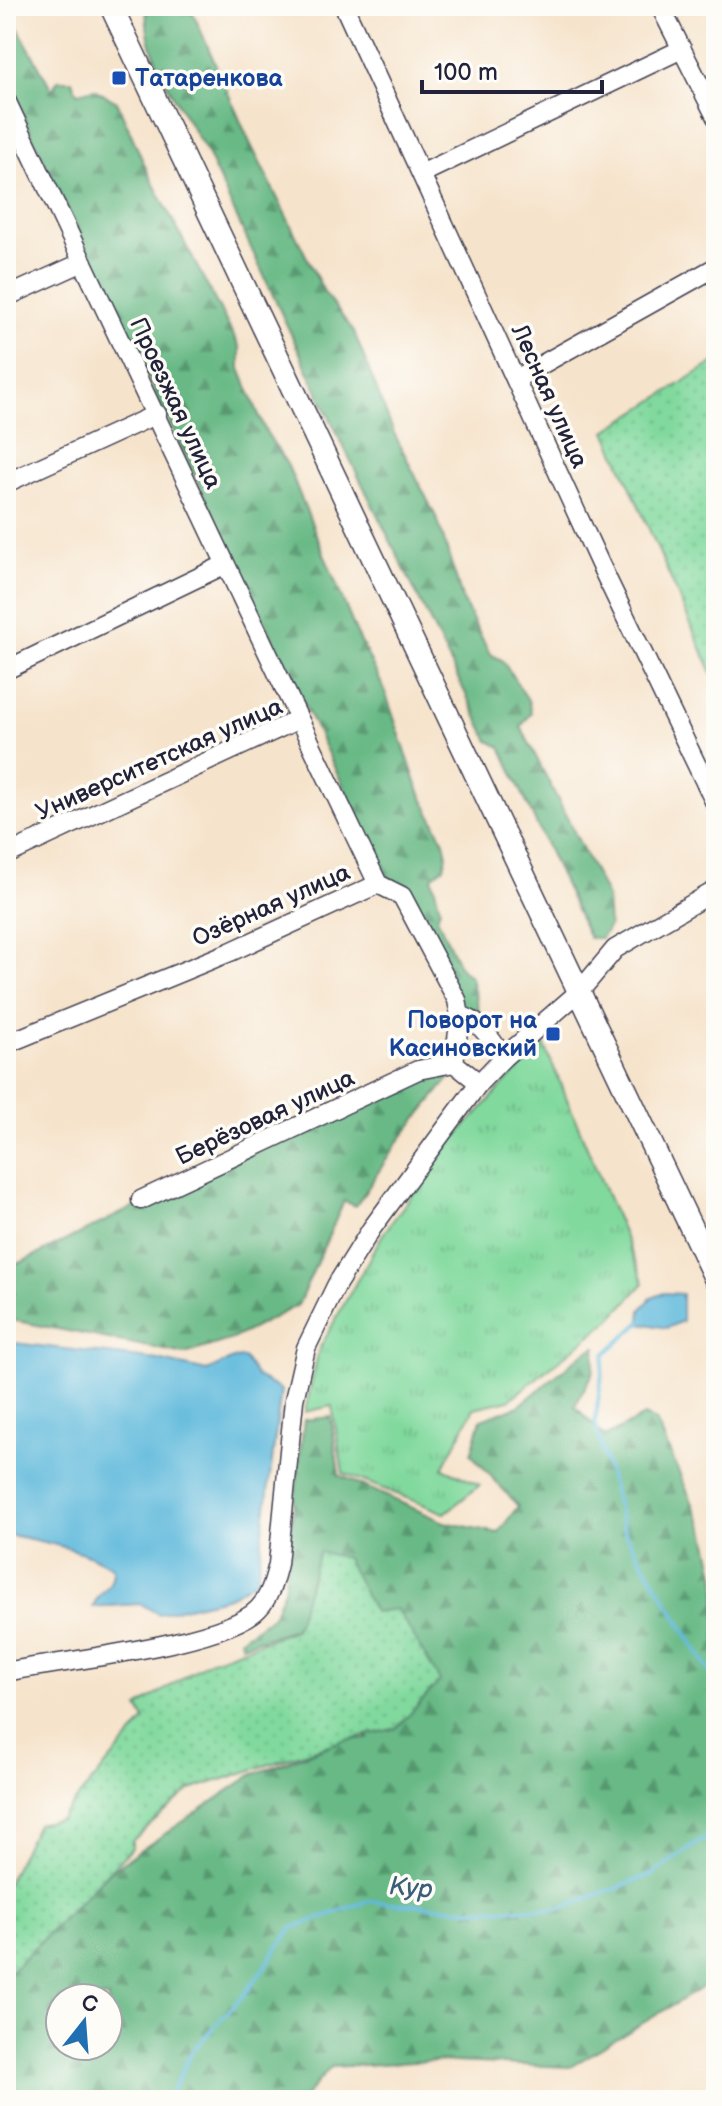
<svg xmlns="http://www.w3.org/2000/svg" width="722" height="2106" viewBox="0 0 722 2106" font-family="'Balsamiq Sans',sans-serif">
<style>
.grass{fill:url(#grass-tufts);stroke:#527e6c;stroke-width:2}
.forest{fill:url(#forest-firs);stroke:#456e60;stroke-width:2;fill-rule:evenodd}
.garden{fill:url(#garden-dots);stroke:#527e6c;stroke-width:2}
.water{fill:#5eb9dc;stroke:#406e8c;stroke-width:2}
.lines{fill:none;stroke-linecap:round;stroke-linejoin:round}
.stream{stroke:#5eb9dc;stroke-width:4}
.minor-casing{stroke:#423f51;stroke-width:21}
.major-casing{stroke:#423f51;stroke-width:25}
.minor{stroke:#fff;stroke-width:18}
.major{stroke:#fff;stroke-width:22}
.transit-dot{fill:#1a4fb4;stroke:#fdfcf7;stroke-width:3}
.labels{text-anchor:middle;stroke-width:7;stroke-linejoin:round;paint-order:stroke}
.transit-label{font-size:24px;font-weight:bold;fill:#164399;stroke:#fdfcf7;text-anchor:start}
.street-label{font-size:24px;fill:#22223b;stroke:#fdfcf7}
.water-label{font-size:26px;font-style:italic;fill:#3a5e7b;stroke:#fdfcf7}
</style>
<defs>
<pattern id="grass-tufts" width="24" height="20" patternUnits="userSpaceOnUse" patternTransform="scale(2)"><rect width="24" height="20" fill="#81d99e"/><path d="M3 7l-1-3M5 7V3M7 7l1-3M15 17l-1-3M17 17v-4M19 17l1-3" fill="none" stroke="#6fba89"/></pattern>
<pattern id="forest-firs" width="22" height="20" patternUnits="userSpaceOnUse" patternTransform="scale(2)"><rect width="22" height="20" fill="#68b985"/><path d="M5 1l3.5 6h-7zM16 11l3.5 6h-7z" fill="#55966e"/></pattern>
<pattern id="garden-dots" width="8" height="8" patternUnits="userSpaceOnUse" patternTransform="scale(2)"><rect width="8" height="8" fill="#81d99e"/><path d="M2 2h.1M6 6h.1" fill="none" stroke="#6fba89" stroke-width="1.8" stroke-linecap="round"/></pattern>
</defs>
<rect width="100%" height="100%" fill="#fdfcf7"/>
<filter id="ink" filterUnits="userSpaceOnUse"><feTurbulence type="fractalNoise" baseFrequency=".0125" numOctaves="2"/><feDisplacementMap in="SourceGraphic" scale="16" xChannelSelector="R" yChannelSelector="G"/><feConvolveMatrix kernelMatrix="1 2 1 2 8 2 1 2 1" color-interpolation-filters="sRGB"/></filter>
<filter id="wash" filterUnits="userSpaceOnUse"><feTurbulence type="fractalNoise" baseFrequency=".006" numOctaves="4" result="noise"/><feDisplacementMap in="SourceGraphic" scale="32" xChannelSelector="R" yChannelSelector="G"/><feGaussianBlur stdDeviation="1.8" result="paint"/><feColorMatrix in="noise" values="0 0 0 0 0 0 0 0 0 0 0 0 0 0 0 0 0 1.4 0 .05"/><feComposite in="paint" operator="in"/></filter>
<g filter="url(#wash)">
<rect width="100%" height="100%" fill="#f6e3cb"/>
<path class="grass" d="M543,1042L644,1283L611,1319L509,1400L474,1408L443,1468L480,1485L445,1513L343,1473L332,1406L305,1412L319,1349L383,1234L451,1142Z"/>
<path class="forest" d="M6,6L52,90L58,80H72L77,93L94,89L117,102L149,175L240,348V369L265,430L288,466L356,632L384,689L418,788L444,842L447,855L444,867L432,877L440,908L437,918L459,966L471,978L480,1016L461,1011L405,889L386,875L32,136L6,71Z
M147,6H190L250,143L324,292L354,332L393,431L438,521L463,601L490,654L502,660L528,700L531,713L521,727L607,897L609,926L601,938H589L501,747L489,741L338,435L204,147C181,111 141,50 147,6Z
M446,1062L449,1079L398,1142L356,1206L344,1201L298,1305L232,1339L185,1354L6,1319V1266L22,1262L183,1183Z
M596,1347L593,1373L575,1406L605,1437L644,1416L656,1421L706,1533L716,1577V1979L570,2067L430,2061L331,2067L302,2100H6V1976L110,1871L252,1775L344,1740L368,1738L327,1684L311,1624L242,1645L240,1639L273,1616L284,1589L304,1420L331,1417L339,1475L444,1522L498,1533L518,1506L471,1454L481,1419L519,1406L582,1354ZM60,1998H108V2046H60Z"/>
<path class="garden" d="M716,361V682L606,431Z
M319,1552L346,1558L374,1612L397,1609L440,1681L397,1728L341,1741L190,1790L132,1841V1848L6,1976V1885L37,1824L60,1819L145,1720L138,1707L209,1661L295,1630Z"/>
<path class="water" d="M664,1293L682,1294V1321L667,1328L640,1323L641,1310L651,1298Z
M6,1342L158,1360L207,1371L233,1359L244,1358L257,1377L281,1390L257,1579L229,1597L158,1614L141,1604L93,1607C97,1592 114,1589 113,1568C81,1547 42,1542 6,1534Z"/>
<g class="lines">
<path class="stream" d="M643,1320L605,1354L595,1422L625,1533L716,1682
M168,2100L192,2051L249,1989L292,1928L368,1901L464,1909H558L651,1875L706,1837L716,1819"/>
</g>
</g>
<g filter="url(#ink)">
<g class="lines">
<defs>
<path id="minor" d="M344,6L600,564L716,805
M660,6L716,117
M6,100L299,719
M423,173L682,49
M6,297L83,262
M516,379L716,267
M6,483L157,414
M6,670L224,565
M6,855L299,719L378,884
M460,1016C480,1019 492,1042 504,1057
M6,1044L230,952L378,884L402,896L457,1000L460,1016L454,1063L479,1083
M141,1200L418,1070L454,1063
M6,1672C60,1661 224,1644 258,1609C270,1597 274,1580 278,1564L294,1400L306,1348L337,1284L372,1228L479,1083L504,1057L580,991L615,949L716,890"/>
<path id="major" d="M111,6L716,1280"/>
</defs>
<use href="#minor" class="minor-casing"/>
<use href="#major" class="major-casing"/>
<use href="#minor" class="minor"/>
<use href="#major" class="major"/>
</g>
</g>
<g class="transit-dot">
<rect x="111" y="70" width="16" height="16" rx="4"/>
<rect x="545" y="1026" width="16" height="16" rx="4"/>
</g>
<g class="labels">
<g class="transit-label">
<text x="135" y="86">Татаренкова</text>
<text x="537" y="1028" text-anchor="end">Поворот на<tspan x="537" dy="28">Касиновский</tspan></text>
</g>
<g class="street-label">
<text transform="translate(550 396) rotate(66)" y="8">Лесная улица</text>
<text transform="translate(176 403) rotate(65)" y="8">Проезжая улица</text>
<text transform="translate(159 759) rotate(-24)" y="8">Университетская улица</text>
<text transform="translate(271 905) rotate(-24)" y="8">Озёрная улица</text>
<text transform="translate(265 1117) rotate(-25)" y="8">Берёзовая улица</text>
</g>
<g class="water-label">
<text transform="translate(411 1887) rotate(5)" y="9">Кур</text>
</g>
</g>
<rect width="722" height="2106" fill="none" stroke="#fdfcf7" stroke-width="32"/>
<g transform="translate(84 2022) rotate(17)"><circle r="38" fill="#fdfcf7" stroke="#a5a5ac" stroke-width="2"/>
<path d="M0-6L14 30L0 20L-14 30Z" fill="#1f6fb2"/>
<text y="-12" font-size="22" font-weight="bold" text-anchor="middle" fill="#22223b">С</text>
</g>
<path d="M422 80v12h180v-12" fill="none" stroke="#22223b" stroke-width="4"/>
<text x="434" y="80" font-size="24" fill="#22223b" stroke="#fdfcf7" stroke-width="6" paint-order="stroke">100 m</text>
</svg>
